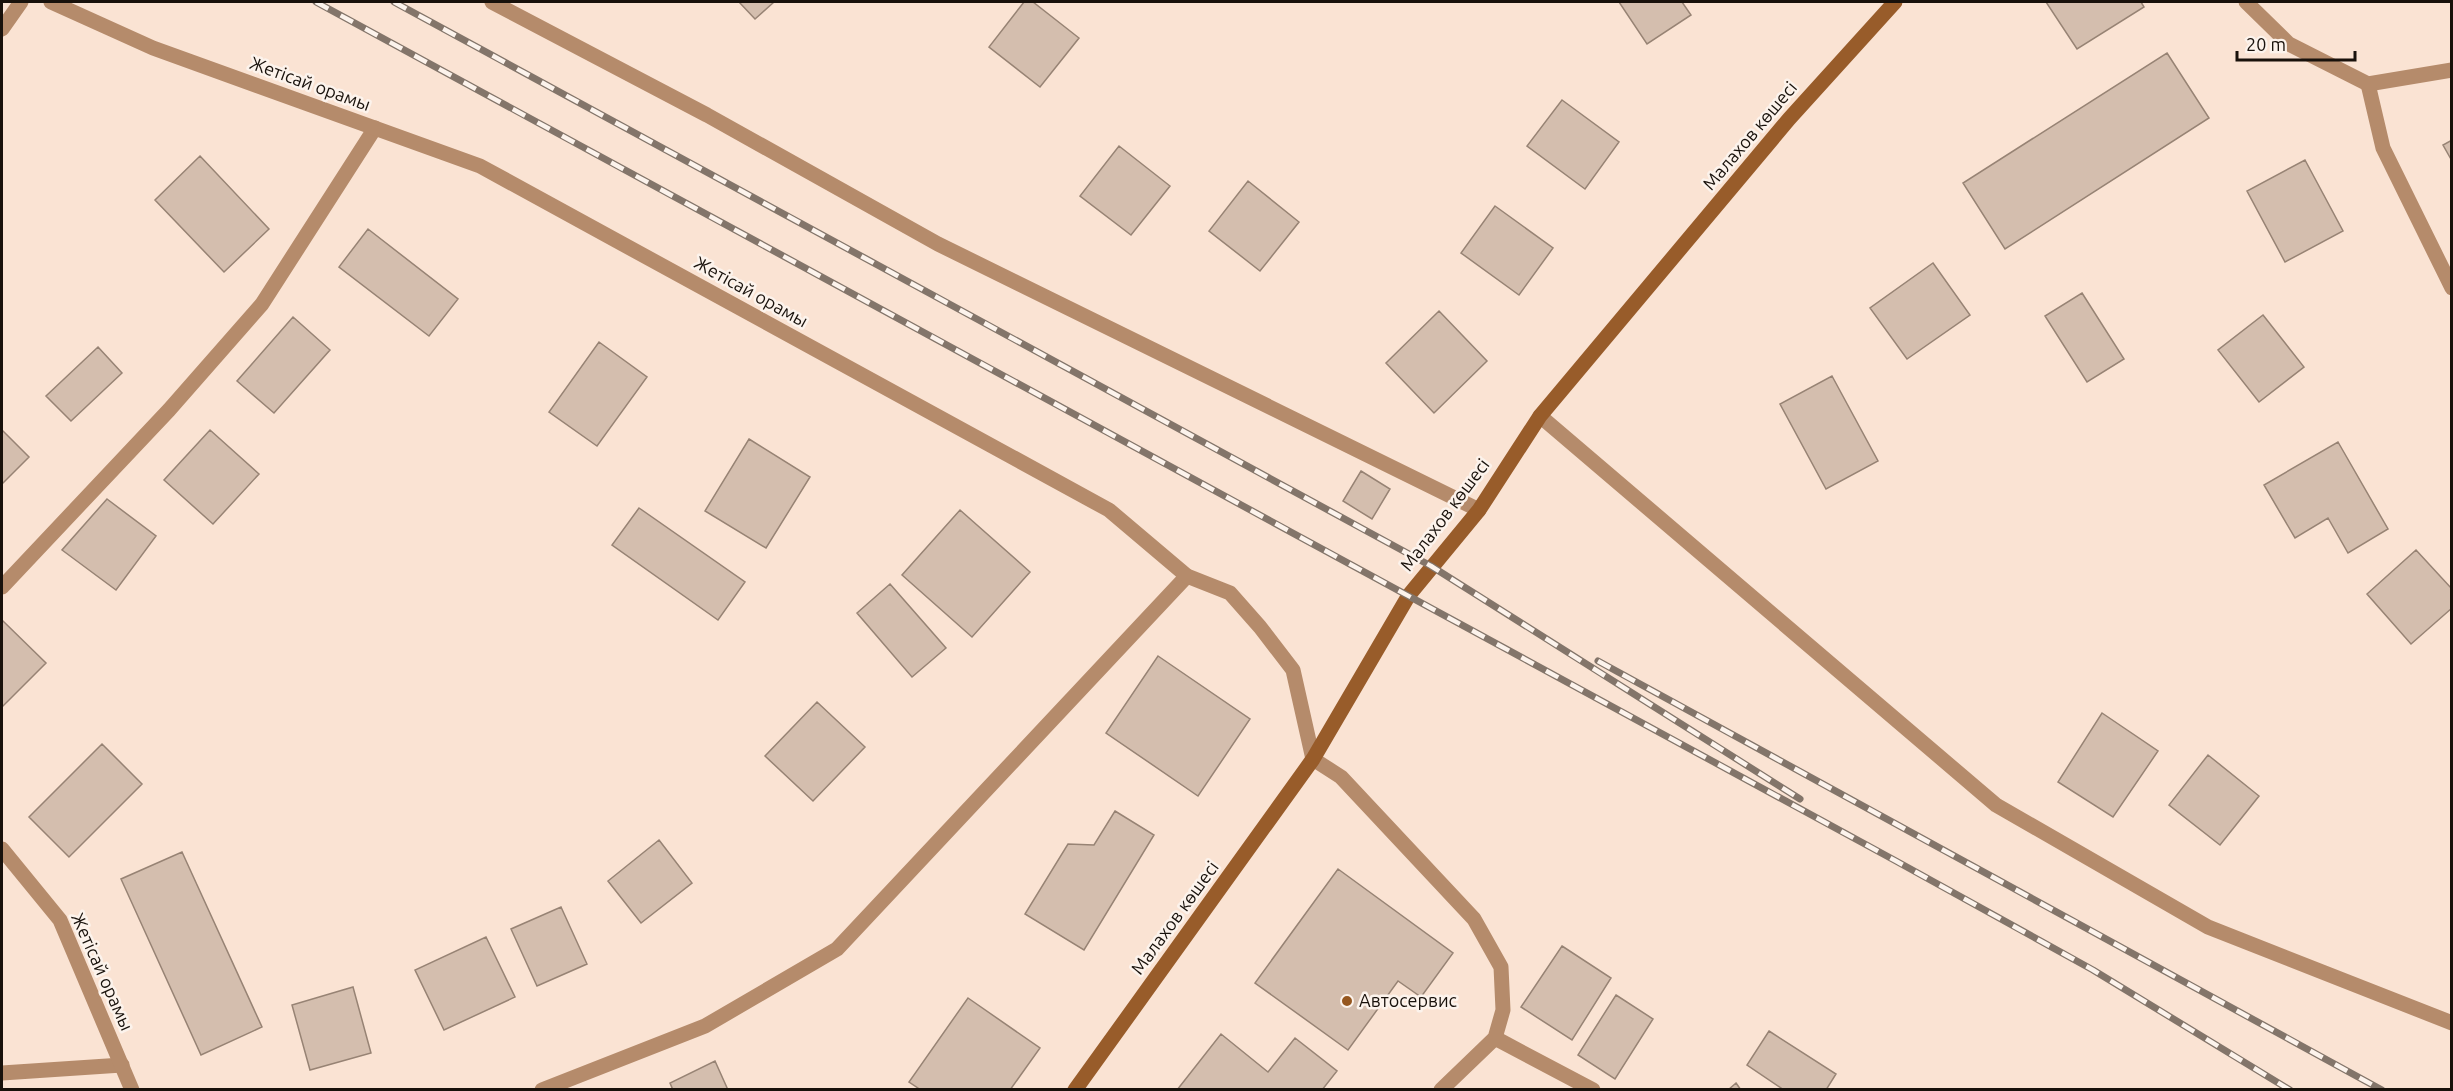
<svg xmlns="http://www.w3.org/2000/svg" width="2453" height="1091" viewBox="0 0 2453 1091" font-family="Ubuntu,sans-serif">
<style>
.building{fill:#d4beae;stroke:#978374;stroke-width:1.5}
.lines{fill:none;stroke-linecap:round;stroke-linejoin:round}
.service{stroke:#b58b6b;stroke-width:15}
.minor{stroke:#b58b6b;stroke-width:15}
.tertiary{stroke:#b58b6b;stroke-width:15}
.secondary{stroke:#985c2a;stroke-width:15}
.rail-casing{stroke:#83756a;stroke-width:7}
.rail{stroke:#fcf3ec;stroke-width:4.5;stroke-dasharray:14;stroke-linecap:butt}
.poi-dot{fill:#96571f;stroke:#fcf3ec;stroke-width:2}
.labels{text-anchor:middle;stroke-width:5;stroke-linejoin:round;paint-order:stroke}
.street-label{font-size:18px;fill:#18110b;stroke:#fcf3ec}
.poi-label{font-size:18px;fill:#18110b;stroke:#fcf3ec;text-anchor:start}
</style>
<rect width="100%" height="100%" fill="#fae3d3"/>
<path class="building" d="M739,2H774L755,19Z
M1024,2H1033L1079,38L1040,87L989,47Z
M1619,2H1682L1691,15L1647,44Z
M2046,2H2141L2144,7L2077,49Z
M2167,53L2209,118L2005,249L1963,183Z
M1562,100L1619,142L1585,189L1527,146Z
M2452,140V161L2443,145Z
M1119,146L1170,186L1131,235L1080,196Z
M200,156L269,229L224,272L155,200Z
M2305,160L2343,231L2285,262L2247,191Z
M1248,181L1299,222L1260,271L1209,231Z
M1495,206L1553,248L1519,295L1461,253Z
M368,229L458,299L429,336L339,267Z
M1933,263L1970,315L1907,359L1870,308Z
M2082,293L2124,359L2087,382L2045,316Z
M1439,311L1487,361L1434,413L1386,363Z
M2263,315L2304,367L2259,402L2218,350Z
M293,317L330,350L274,413L237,381Z
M599,342L647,377L597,446L549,412Z
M98,347L122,373L71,421L46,396Z
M1832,376L1878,461L1826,489L1780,404Z
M2,430L29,457L2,484Z
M210,430L259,474L213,524L164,480Z
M749,439L810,477L766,548L705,511Z
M2338,442L2388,529L2348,553L2328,518L2295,538L2264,485Z
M1361,471L1390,489L1372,519L1343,501Z
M107,499L156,536L116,590L62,550Z
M639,508L745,582L718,620L612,545Z
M960,510L1030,572L972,637L902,575Z
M2416,550L2452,589V608L2411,644L2367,594Z
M890,584L946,648L912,677L857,613Z
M3,621L46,663L2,707V622Z
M1158,656L1250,719L1198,796L1106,733Z
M817,702L865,747L813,801L765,756Z
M2102,713L2158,751L2113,817L2058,782Z
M102,744L142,784L69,857L29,817Z
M2208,755L2259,796L2220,845L2169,805Z
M1115,811L1154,835L1084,950L1025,914L1068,844L1094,845Z
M659,840L692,883L641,923L608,881Z
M182,852L262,1027L201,1055L121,879Z
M1338,869L1453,953L1421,997L1398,981L1348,1050L1255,983Z
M561,907L587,964L537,986L511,929Z
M486,937L515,997L444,1030L415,970Z
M1562,946L1611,978L1572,1040L1521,1007Z
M353,987L371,1053L310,1070L292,1005Z
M1616,995L1653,1019L1615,1079L1578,1055Z
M968,998L1040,1048L1010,1090H921L909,1082Z
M1769,1031L1836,1074L1826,1090H1784L1747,1065Z
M1221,1034L1268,1072L1295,1038L1337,1071L1322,1090H1177Z
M715,1061L728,1090H673L670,1083Z
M1736,1083L1741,1090H1728Z"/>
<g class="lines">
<path class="service" d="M2,587L169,410L262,304L375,128
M1313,759L1341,777L1474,919L1501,967L1503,1010L1495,1038L1593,1090
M2,1073L122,1065
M542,1090L705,1026L837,949L1187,576
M1441,1090L1495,1038"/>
<path class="minor" d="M51,2L153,48L480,166L1109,510L1187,576L1230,593L1260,627L1293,670L1313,759
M492,2L707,115L938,244L1479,510
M2,29L21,2
M2368,84L2383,148L2452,288
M1540,416L1996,805L2208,927L2452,1023
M2,849L60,920L132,1090"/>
<path class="tertiary" d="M2246,2L2289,44L2368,84L2452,70"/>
<path class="secondary" d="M1075,1090L1313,759L1409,595L1479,510L1540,416L1789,119L1895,2"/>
<defs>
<path id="rail" d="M316,2L1896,861L2093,970L2290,1090
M394,2L1431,566L1800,799
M1598,661L2382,1090"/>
</defs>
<use href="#rail" class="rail-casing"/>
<use href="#rail" class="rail"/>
</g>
<circle class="poi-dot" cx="1347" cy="1001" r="6"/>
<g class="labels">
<g class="street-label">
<text transform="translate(310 84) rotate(20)" y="6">Жетісай орамы</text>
<text transform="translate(1750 136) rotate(-50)" y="6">Малахов көшесі</text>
<text transform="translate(751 292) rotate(29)" y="6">Жетісай орамы</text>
<text transform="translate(1445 515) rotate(-53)" y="6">Малахов көшесі</text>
<text transform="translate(1175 918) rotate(-54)" y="6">Малахов көшесі</text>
<text transform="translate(102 972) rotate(66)" y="6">Жетісай орамы</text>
</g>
<g class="poi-label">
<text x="1359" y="1007">Автосервис</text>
</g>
</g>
<rect width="2453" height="1091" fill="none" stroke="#18110b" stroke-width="6"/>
<path d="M2237 51v9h118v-9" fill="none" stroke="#18110b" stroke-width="3"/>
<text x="2246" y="51" font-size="18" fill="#18110b" stroke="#fcf3ec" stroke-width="4.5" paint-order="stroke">20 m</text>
</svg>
